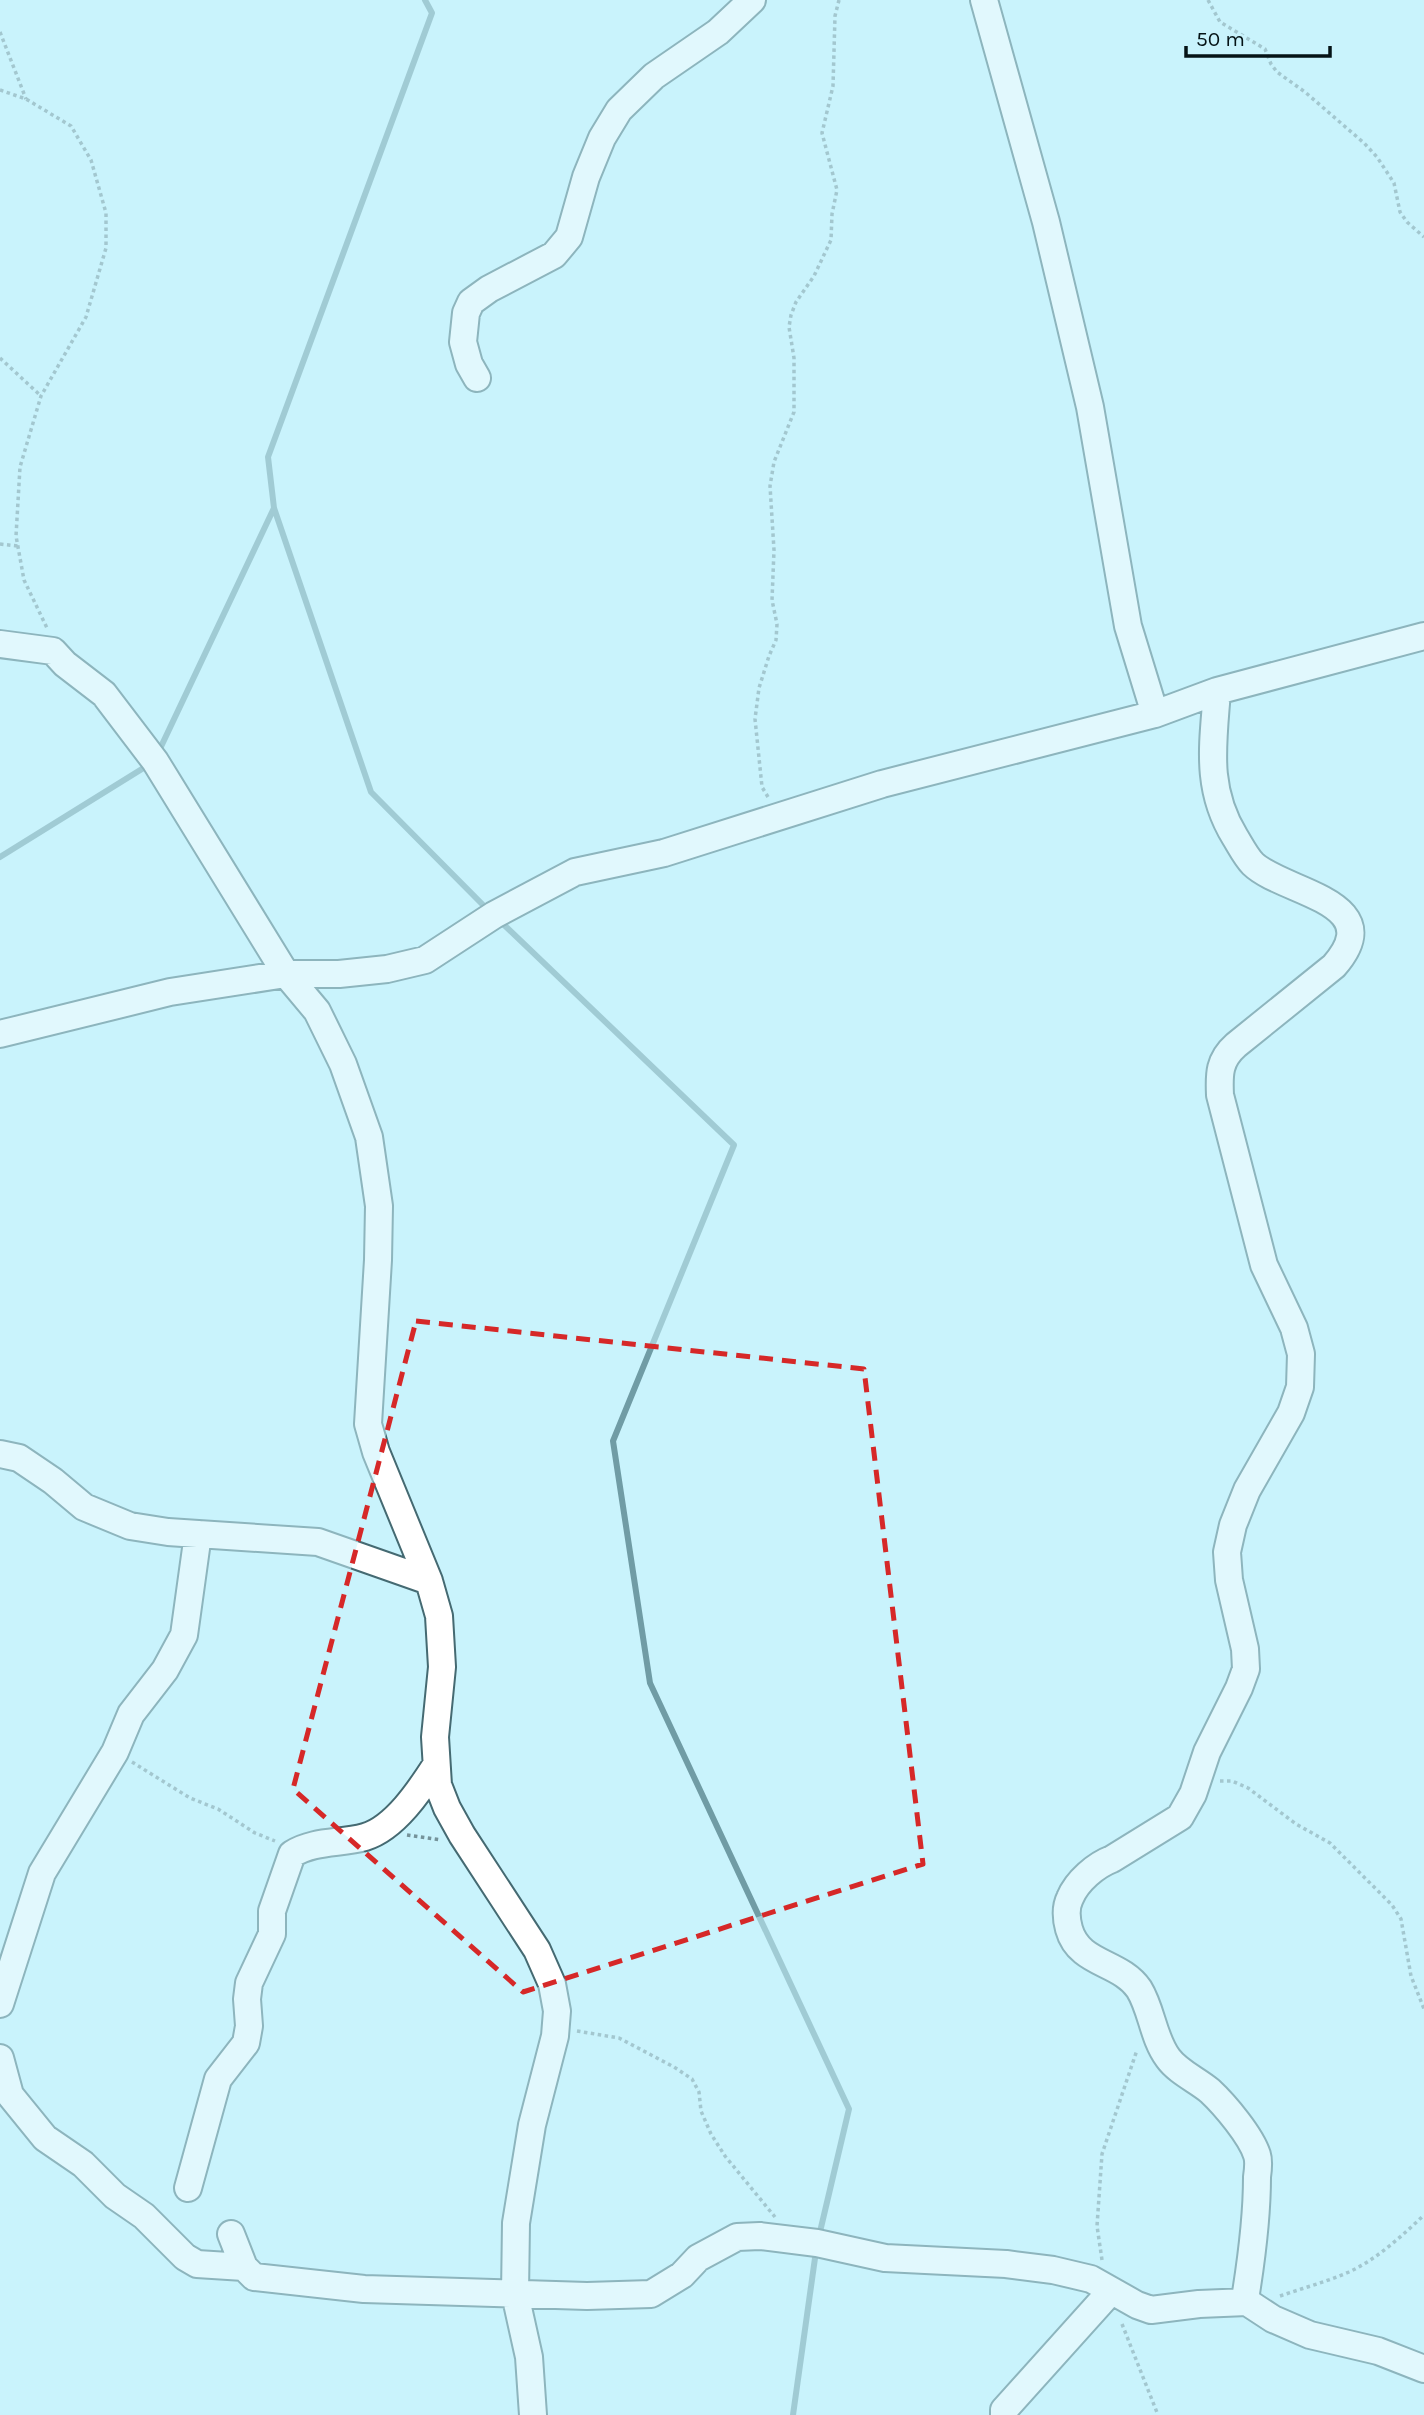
<svg xmlns="http://www.w3.org/2000/svg" width="1424" height="2415" viewBox="0 0 1424 2415" font-family="Karla,sans-serif">
<style>
.lines{fill:none;stroke-linecap:round;stroke-linejoin:round}
.stream{stroke:#709ca5;stroke-width:6}
.minor-casing{stroke:#456a72;stroke-width:30}
.path{stroke:#75939a;stroke-width:3.5;stroke-dasharray:3.5 3.5;stroke-linecap:butt}
.minor{stroke:#fff;stroke-width:26}
.marked{fill:none;stroke:#d62828;stroke-width:5;stroke-dasharray:14 9;stroke-linejoin:round}
</style>
<rect width="100%" height="100%" fill="#c9f3fc"/>
<g class="lines">
<path class="stream" d="M425,0L432,13L268,457L274,508L371,792L489,911
M158,753L274,508
M0,857L150,764
M500,921L734,1145L613,1441L650,1683L849,2109L819,2236
M793,2415L816,2251"/>
<defs>
<path id="minor" d="M984,0L1046,222L1090,407L1128,626L1155,714
M477,378L469,364L463,342L466,313L471,302L489,289L554,255L569,237L586,177L602,138L619,110L654,76L718,32L752,0
M0,644L53,651L65,664L104,694L155,761L286,974L317,1011L343,1064L369,1137L379,1206L378,1260L368,1424L376,1452L429,1581L439,1616L442,1667L435,1737L438,1785L447,1808L462,1835L537,1950L552,1984L557,2011L555,2036L532,2125L516,2223L515,2294L529,2357L533,2415
M1217,691C1213,745 1205,788 1235,837C1240,845 1246,857 1253,864C1283,893 1391,901 1334,966L1236,1045C1219,1060 1219,1074 1220,1095L1264,1265L1294,1328L1301,1354L1300,1387L1291,1413L1247,1490L1233,1525L1227,1552L1229,1580L1245,1649L1246,1669L1239,1688L1207,1752L1193,1794L1180,1817L1112,1859C1096,1865 1077,1881 1070,1898C1065,1908 1066,1918 1069,1929C1079,1965 1120,1961 1139,1989C1152,2010 1153,2038 1168,2058C1178,2072 1197,2080 1210,2091C1225,2105 1251,2136 1257,2155C1259,2161 1258,2170 1257,2177C1257,2216 1252,2255 1246,2293L1247,2302L1273,2319L1310,2335L1378,2351L1424,2369
M0,1034L170,992L286,974H339L387,969L425,960L494,915L575,872L664,853L882,784L1155,714L1217,691L1424,636
M0,1454L19,1458L53,1481L84,1507L130,1526L168,1532L318,1542L429,1581
M0,2004L42,1873L115,1752L131,1714L165,1670L184,1635L198,1534
M0,2058L10,2095L45,2138L83,2164L115,2196L144,2216L185,2257L197,2264L244,2267
M188,2188L218,2079L246,2043L249,2026L247,1999L249,1983L272,1934V1911L292,1854C315,1840 340,1844 365,1837C395,1828 420,1790 436,1765
M231,2234L244,2267L254,2277L364,2289L587,2296L651,2294L682,2275L698,2258L737,2237L760,2236L817,2243L885,2258L1006,2264L1053,2270L1091,2279L1137,2305L1151,2310L1199,2304L1247,2302
M1004,2415V2410L1111,2291"/>
</defs>
<use href="#minor" class="minor-casing"/>
<path class="path" d="M1208,0L1220,22L1265,49L1271,64L1277,72L1305,92L1364,143L1377,157L1394,183L1400,212L1407,222L1424,237
M0,32L26,99
M0,90L26,99L71,126L91,160L106,213V248L86,317L41,396L20,467L16,536L24,580L47,628
M0,358L41,396
M0,544L18,546
M768,797L762,787L755,719L759,688L769,656L776,640L777,624L772,600L774,550L770,486L774,462L794,412V358L789,327L791,315L796,302L814,276L831,240L832,214L837,190L822,133L833,86L835,16L839,0
M132,1762L190,1798L218,1809L255,1833L275,1841
M1220,1781H1232L1248,1788L1296,1824L1330,1843L1392,1905L1401,1919L1411,1976L1424,2009
M407,1835L441,1840
M577,2031L619,2038L674,2067L692,2079L699,2092L701,2111L711,2134L725,2156L775,2217
M1102,2260L1097,2226L1102,2154L1137,2050
M1280,2296C1303,2288 1326,2282 1349,2272C1377,2259 1402,2236 1424,2215
M1122,2324L1158,2415"/>
<use href="#minor" class="minor"/>
</g>
<path d="M0 0H1424V2415H0ZM416,1321L864,1369L923,1864L523,1992L293,1789Z" fill="#c9f3fc" fill-opacity=".55" fill-rule="evenodd"/>
<path class="marked" d="M416,1321L864,1369L923,1864L523,1992L293,1789Z"/>
<path d="M1186 46v10h144v-10" fill="none" stroke="#051316" stroke-width="3.5"/>
<text x="1196" y="46" font-size="21" fill="#051316" stroke="#c9f3fc" stroke-width="5" paint-order="stroke">50 m</text>
</svg>
